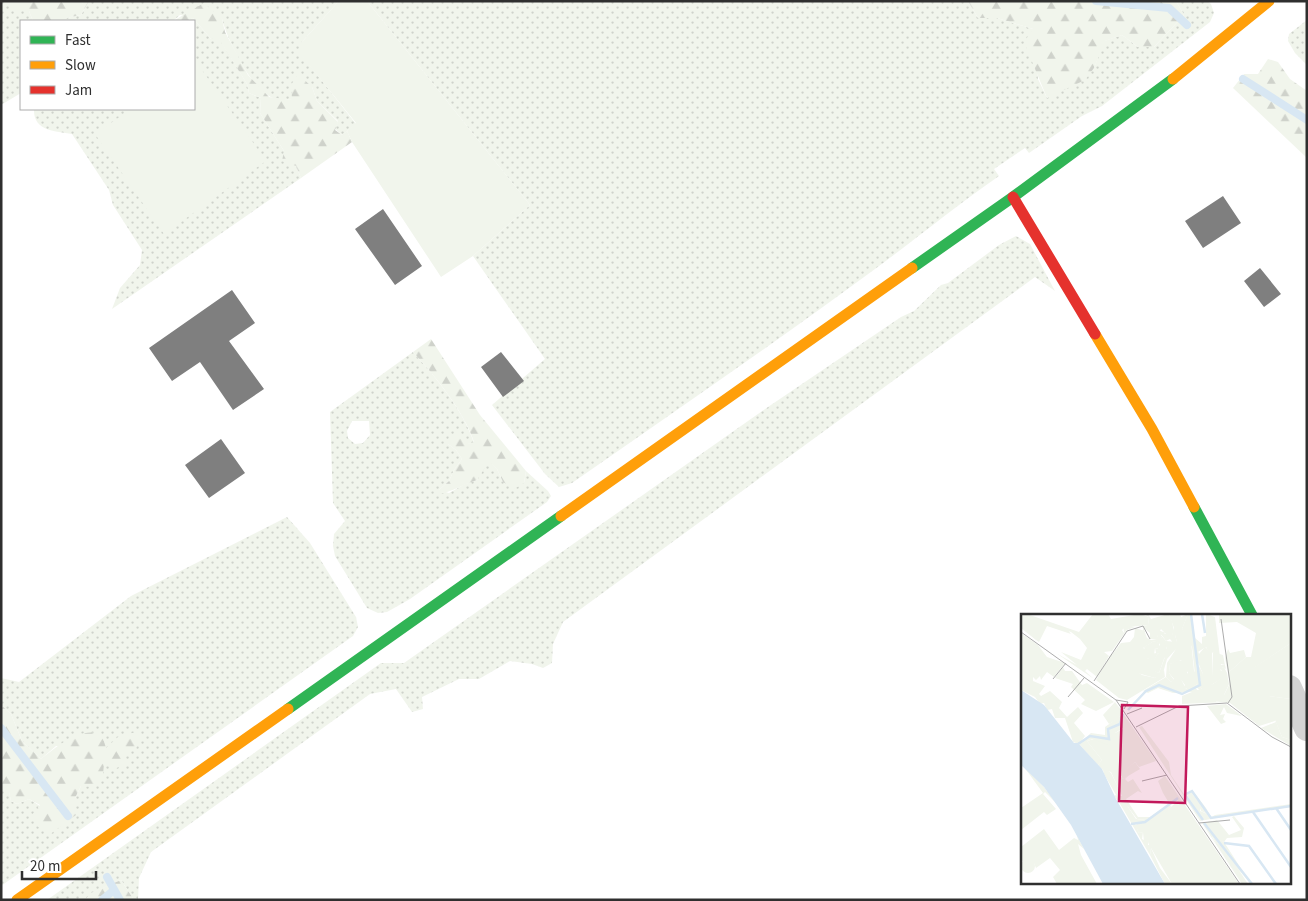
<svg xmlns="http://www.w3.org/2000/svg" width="1308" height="901" viewBox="0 0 1308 901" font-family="'Source Sans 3',sans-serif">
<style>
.grass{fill:url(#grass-dots);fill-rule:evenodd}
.forest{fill:url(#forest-firs)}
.green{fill:#f1f5ec}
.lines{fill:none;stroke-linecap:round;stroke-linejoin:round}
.stream{stroke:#d8e7f3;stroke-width:8}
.building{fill:#7f7f7f}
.street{stroke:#d4d4d4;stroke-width:26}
.fast{stroke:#30b455;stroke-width:11}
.slow{stroke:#ff9f0a;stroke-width:11}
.jam{stroke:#e5322d;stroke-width:11}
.inset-river{fill:none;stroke:#d8e7f3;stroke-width:2.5}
.inset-road{fill:none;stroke:#acacac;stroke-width:1}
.view{fill:#c2185b;fill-opacity:0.15;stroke:#c2185b;stroke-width:2.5}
.inset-edge{fill:none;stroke:#2f2f2f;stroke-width:2.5}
</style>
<defs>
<pattern id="grass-dots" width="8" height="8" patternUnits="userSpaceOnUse" patternTransform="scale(1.25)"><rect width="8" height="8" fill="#f1f5ec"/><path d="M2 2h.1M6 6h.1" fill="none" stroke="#cfd2cb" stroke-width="1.8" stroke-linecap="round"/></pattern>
<pattern id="forest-firs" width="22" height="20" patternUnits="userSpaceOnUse" patternTransform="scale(1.25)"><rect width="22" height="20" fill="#f1f5ec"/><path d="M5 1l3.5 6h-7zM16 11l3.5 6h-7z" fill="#cfd2cb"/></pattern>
</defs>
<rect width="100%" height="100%" fill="#fff"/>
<path class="grass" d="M1,1H9V5L29,11L33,21H21V93L1,105Z
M89,1H339L301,43V54L356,124L342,135L335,129L338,121L317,101L312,87L292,100C286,99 274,100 269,96C250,86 227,39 222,19L180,15L173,21H66V18L81,15Z
M367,1H968L978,18H997L1033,29L1038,79L1047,98L1094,68L1104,41L1122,35L1138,47H1154L1184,15L1176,1H1207L1211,4L1214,13L1210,22L1102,106L1082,116L1029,153L1025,148L994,169L999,176C956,206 917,238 875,269C776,342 674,412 572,483L559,487L545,474L492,405L545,359L473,256L530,205Z
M193,18L211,39L219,38L247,84L249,93L261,98L260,113L284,151L296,166L301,178L112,309L120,288L140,265L142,250L113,205L109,190L72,134C55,131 33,131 34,109H194V21H187Z
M1307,20V65L1295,53L1288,41L1289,34Z
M1016,236L1030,244L1055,291L1035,277L563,622L553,644L552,663L543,668L532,664L510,661L479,679H459L422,697L423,709L412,712L396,689L370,694L151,852L139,878L138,900H134L121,880L92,893L85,900H47L381,663H404L768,407L901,317L914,311L941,285L948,283L999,245Z
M413,352C435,376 464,411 474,443L468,444H448L456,450L462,459L454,470L449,481L439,490L449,493L465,484L477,480L487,458L497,469L503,482L524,483L526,471L548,491L551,496L547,502L410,599L387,612L378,613L367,608L335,556L333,546L334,534L345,521L333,503L330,412ZM352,421H369L370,435L363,443L355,444L348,438L347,431Z
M287,517L310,543L356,617L358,627L353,636L1,886V788L9,791L11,801L17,804L29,799L40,806L75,798L81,786L104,763L106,749L56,746L41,759L22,741L11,714L1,705V678L19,682L131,596Z"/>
<path class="forest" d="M9,1H89L81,15L66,18V21H33L29,11H18L9,5Z
M968,1H1176L1184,15L1154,47H1138L1122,35L1105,41L1094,68L1085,80L1047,98L1024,42L1033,29L997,18H978Z
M204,3L222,19L225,32L248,75L269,97L292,100L291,85L298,74L312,87L317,101L338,122L335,130L342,135L347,131L352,142L301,178L296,166L282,161L284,151L260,113L261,98L249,93L247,84L219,39H211L193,18L187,21H173Z
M1268,59L1278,62L1290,79L1307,91V158L1233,88L1244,74H1258Z
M431,339L480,415L526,471L524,483L514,489L503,482L497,469L487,459L484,469L477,480C464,484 452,492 439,494V490L449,481L454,470L462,459L456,450L448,444L449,436L459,434L468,444L474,442C464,411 435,376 413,352Z
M1,705L11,714L22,741L41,759C56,747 82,725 102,735L106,748L118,737L136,732L141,738L135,750H127L124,764L115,769L104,763L103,775L94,787L81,786L75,798L76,815L49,835L36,825L32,815L40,805L29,799L17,804L11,801L9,792L1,788Z
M121,880L134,900H85L91,893Z"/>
<path class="green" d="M339,1H367L530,205L473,256L441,277L352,142L347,131L356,123L301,55V43Z
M197,63L266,161L164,234L95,134L131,109H194V65Z"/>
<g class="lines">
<path class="stream" d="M1096,1L1169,8L1187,25
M1243,79L1307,120
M1,728L68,816
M107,877L120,900
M102,900L114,890"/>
</g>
<path class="building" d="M1223,196L1241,223L1203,248L1185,221Z
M383,209L422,266L395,285L355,229Z
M1260,268L1281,294L1264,307L1244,281Z
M232,290L255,323L229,341L264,389L233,410L200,362L172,381L149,348Z
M501,352L524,381L503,397L481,367Z
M221,439L245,473L209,498L185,465Z"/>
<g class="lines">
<path class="street" d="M1289,688L1307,728"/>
<path class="fast" d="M912,268L1013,197L1173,79
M1194,507L1252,615
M288,709L561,516"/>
<path class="slow" d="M1173,79L1269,1
M1095,334L1152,429L1194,507
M561,516L912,268
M17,900L288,709"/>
<path class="jam" d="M1013,197L1095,334"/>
</g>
<g transform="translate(1021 614)">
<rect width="270" height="270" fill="#fff"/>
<path d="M6,0L58,18L72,0H87L90,5L119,0L101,16L103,19L108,12L114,13L106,16L91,37L83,38L88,42L76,63L66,55L64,57L73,65L35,39L56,51L40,38L60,46L66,34L59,25L50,18L0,1ZM123,0H127L130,5L147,0L150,3L153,17L151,21H154L156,28L153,30L149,25L145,27L140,20H145L140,15L136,23H140L146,31L144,44L137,39L133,47L126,44V41L135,39L134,34L137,35L139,30L133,27L122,34V13L126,24L130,26L136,25H129V19L120,12L127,11L128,3ZM167,0H171L176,58L178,52L182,60L179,67L185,72L192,70L199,65L197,56L199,51H204L205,55L202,53L199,56L206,59L208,70L203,81H198L195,88H205L161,90V82L171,78L152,79L137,74L127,79L122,77L145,63L150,68L153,65L148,59L149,50L157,46L162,47L166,56V61L159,63L165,75L173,70L176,76L181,75L175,70L171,33L161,15ZM185,0L194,3L199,43L192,38L190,41L185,33L175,39L174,24L181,30V23L185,22ZM198,0H270V29L209,70L207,59L225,43H230L235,19L216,8L198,9ZM0,19L17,31L26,43L44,49L33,63L26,58L20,66L19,62L15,66L12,63V67L24,72L18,80L20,82L29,77L41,88L38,94L46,103L57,93L62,99L53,109L64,122L58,130L52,128L44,104H34L31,95L26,96L23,89L19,90L14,83L0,76ZM90,40L121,61L134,64L143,56L144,63L106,86L98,84L75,66ZM42,53L44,57H51L61,71L66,69L93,88L75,97L60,90L64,86L50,73L52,70L34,64ZM94,88L101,97L98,104L88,110L82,101ZM205,90L221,102L206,99L203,93L199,101L204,100L202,105L205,108L200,110L186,92ZM101,98L135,147L118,153L114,148L99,161L102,165L108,161L104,165L107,168L112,165L121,179L117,177L105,185L117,203H129L125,206L116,205L107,193L95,185L86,165L93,181L101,182L90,158L82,156L77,151L81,146L66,127L73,125L90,130L94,119L102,115ZM121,112L148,148L150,161L177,201L166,181L170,178L179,190V197L189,201L190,205L179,207L118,113ZM3,153L23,173L35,189L24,178L22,180L35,195L26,201L23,198L0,216V194L22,179ZM144,162L218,270H151L130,234L129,241L123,231H128L127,228H123L122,218L118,219L114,211L144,198L157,187L152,179L154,186L148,189L142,179L137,167ZM213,202L223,214L221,223L206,224L203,228L191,223L195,229L201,230L227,270H221L181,209L196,206L208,221L220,216L211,203ZM23,215L38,236L53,224L57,226L56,221L63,235L57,230L60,241L76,270H36L32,263L39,256L29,244L15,254L13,249L0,247V233Z" fill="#f1f5ec"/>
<path d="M119,0L128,3L127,11L108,13L103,19L102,8ZM148,0H159L160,3L167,0L161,15L170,27L173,57L178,62L175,70L182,76L181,78L173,71L168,75L162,74L164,71L158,63L167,59L160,46L149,50L148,59L153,66L150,68L145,63L146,49L155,35L146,45L142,59L134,64L113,58L89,43L100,29V41L138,59L144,43L143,37L146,34L140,23L136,24L137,16L145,19L140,21L145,27L156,28L154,21H151L153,14ZM0,1L46,15L50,20L26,12L18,28L33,38L15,26L0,14ZM181,23L183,32L191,39V63L192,38L202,41L204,51L200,50L199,54L203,53L206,59L204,61L199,54L200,65L187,73L180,71L179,61L182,60L175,44L173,24L178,40L183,34ZM133,27L138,29V35L134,34L133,41H126L123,33ZM270,29V85L248,82L254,107L238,112L209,89L191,87L194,81H203L209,69ZM207,35L209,39L223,36L225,43L207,59L204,44ZM102,100L108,110L94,119L95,128L87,131L72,125L66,127L81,146L77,151L58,130L70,119L84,121V113ZM255,108L261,123L270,126V132L240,114ZM85,155L90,159L98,175V186L83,160L82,156ZM172,177L185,194L189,201L180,197L176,185L170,178L166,181L178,202L173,196L163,180ZM152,178L159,185L149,191L150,193L145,198L127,208L114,210L118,219L122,218L121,225L127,228V233L123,231L98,188L105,190L115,205L125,206L152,187ZM270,190V193L189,204L194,201ZM191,222L203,228L230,270L210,247L201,230L195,229ZM130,234L139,254L151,270H144L129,241ZM0 252a7 7 0 1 1 14 0a7 7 0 1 1-14 0Z" fill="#f1f5ec"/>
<path d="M114,14L124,17L122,34L127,36L126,44L133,46L137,39L144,42L138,59L111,49L99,41L100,29L109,28L113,23ZM248,82L270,85V126L261,123L254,106L237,108L227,94Z" fill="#f1f5ec"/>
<path d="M114,148L119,155L102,165L99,160Z" fill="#f1f5ec"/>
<path d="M0,76L23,91L53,129H57L81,155L95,185L144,270H82L50,211L23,173L0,151Z" fill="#d8e7f3"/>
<path class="inset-river" d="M181,0L184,19M107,96L125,77L138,71L161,80L179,71L170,0M57,130L69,122L88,125L87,115L99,110L102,100M163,181L171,177L190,204L270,192M164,181L182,206M255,194L270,216M232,198L270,253M183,209L231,270M110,210L124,208L157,184M203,229L228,232L255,270"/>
<path class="inset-road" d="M200,5L211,83L207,89M0,18L95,86L219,270M32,65L45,49M73,67L106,17L122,12L129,25M47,83L63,64M95,86L107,88L103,95M106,100L121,94M115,113L158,92L206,89L251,123L270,133M121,167L146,161M178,209L209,206"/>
<path class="view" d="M101,91L167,93L164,189L98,187Z"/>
<rect width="270" height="270" class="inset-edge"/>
</g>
<rect width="1308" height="901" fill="none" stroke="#2f2f2f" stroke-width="5"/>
<rect x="20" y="20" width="175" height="90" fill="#ffffff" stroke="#acacac"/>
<rect x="30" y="36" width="25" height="8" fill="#30b455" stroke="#acacac"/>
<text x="65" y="45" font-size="15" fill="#2f2f2f">Fast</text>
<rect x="30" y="61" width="25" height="8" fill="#ff9f0a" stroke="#acacac"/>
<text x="65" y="70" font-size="15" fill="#2f2f2f">Slow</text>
<rect x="30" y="86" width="25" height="8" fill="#e5322d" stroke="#acacac"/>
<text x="65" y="95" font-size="15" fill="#2f2f2f">Jam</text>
<path d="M22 871v8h74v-8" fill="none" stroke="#2f2f2f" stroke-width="2.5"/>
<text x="30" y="871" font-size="15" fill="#2f2f2f" stroke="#ffffff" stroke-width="4" paint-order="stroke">20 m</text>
</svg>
